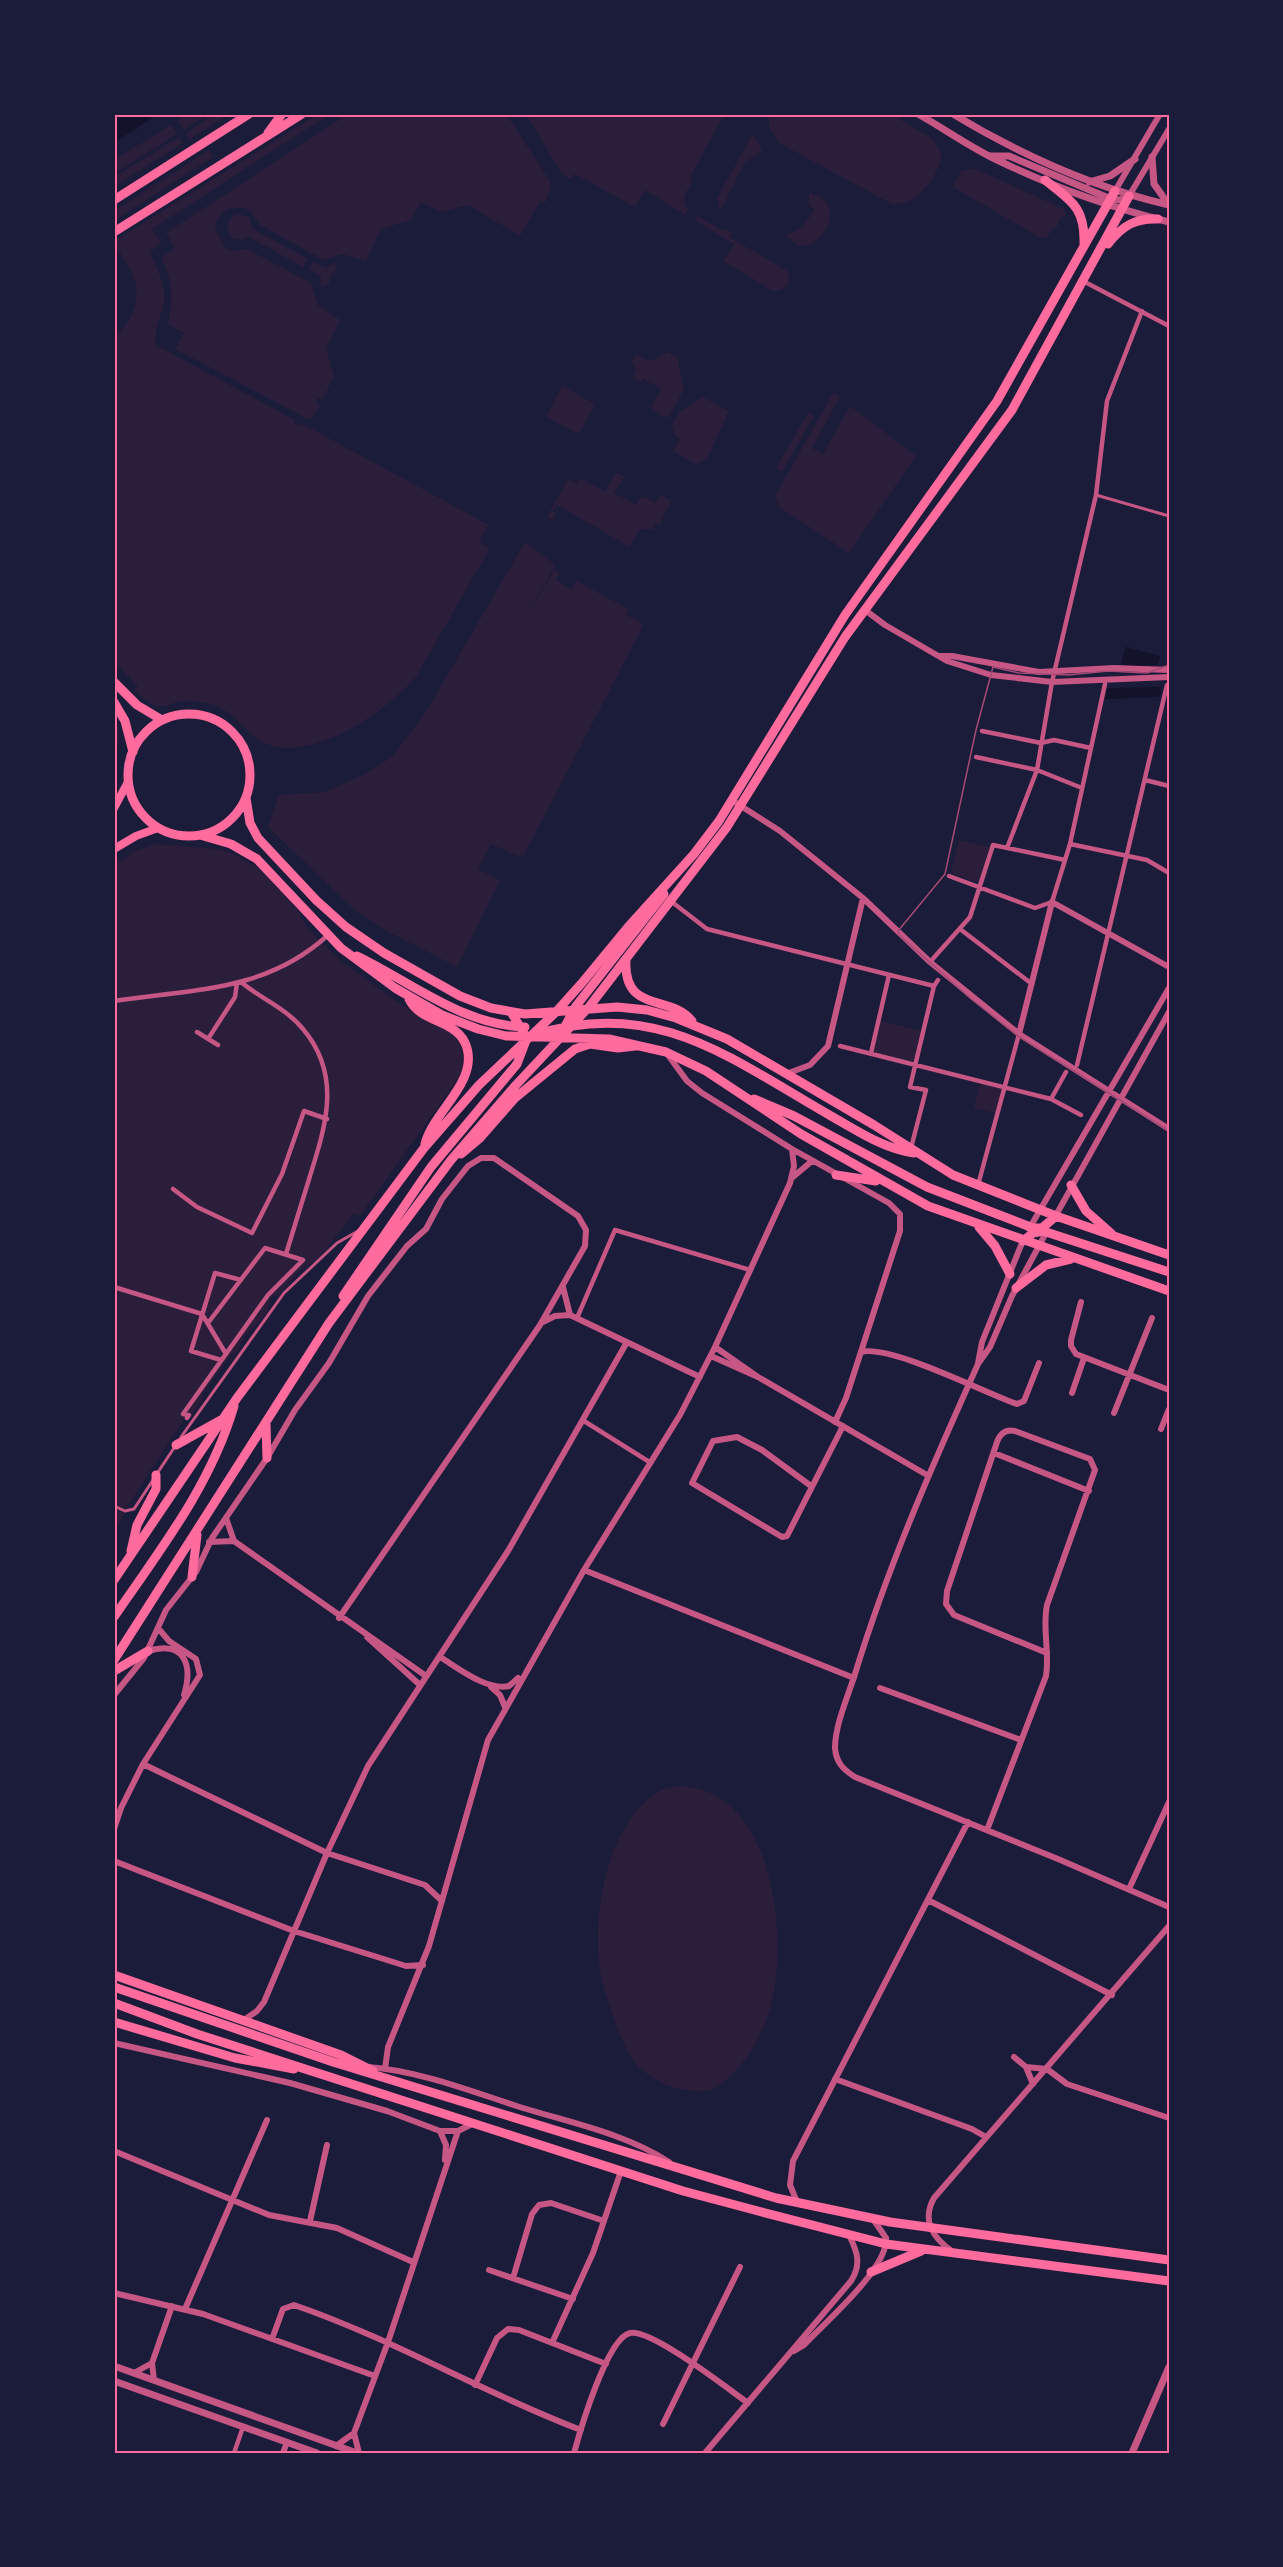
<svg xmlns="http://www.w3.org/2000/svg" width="1283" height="2567" viewBox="0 0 1283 2567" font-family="'IBM Plex Serif',serif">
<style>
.green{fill:#2a1e3b}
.water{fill:#12122b}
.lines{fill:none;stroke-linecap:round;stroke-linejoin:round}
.service{stroke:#c65784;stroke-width:3}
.pedestrian{stroke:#c65784;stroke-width:4.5}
.minor{stroke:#c65784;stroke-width:6}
.tertiary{stroke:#c65784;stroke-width:7}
.secondary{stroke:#ff6b9d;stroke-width:8}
.primary{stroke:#ff6b9d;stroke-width:9}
.trunk{stroke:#ff6b9d;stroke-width:9}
.tram{stroke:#a44b75;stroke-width:1.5}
.neatline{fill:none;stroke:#ff6b9d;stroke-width:2}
</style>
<rect width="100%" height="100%" fill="#1b1b3a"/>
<path class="green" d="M188,114H209L184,130L178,120Z
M215,114H230L190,139L186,133Z
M318,114H330L152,229L162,243L150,252C156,267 167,286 164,303C161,317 153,330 156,345L295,420L294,423L299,426L301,423L489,525L479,542L490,548L416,677C388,711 305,769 259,740C244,730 234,713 216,706C205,702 191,700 180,701C172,703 165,708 157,706C148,704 141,696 134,691L138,687L114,661V338C130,323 142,301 134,279C130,265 119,254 114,241Z
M348,114H506L550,181L551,187L545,203L540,201L520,236L468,205L441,212L421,202L411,220L381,229L366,261L342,254L324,260L260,225L249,210C232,203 217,212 215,229L226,248L235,251L247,249L311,283L318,305L340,320L326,349L334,376L323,399L317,398L316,403L320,405L310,420L175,349L184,333L168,324C173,300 173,279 161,258L175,248L166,233Z
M526,114H724L690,178L693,180C688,190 679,199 688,209L685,215L645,190L635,207L575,174L571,179L562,174Z
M769,114H891L933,139L941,153V160C934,182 916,206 892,204L779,143L769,127Z
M171,125L177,134L114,174V160Z
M753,133L762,151L745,162L720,212L717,198Z
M179,137L183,143L114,187V177Z
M209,150L213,157L114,221V211Z
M973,168L1064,209L1066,216L1060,218L1057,227L1052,229L1048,236L1041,238L953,187L960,172Z
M809,193C848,200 826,249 798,246L786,234C799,232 808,222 814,209L809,205Z
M237,214L249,217L253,229L308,259L303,267L249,237L241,240L232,238L227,227L230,219Z
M698,216L718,228L732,232L729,237L786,270L789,275C790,286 784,291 773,291L723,261L734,244L694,220Z
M313,262L326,268L334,262L337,270L330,275L329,284L321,286V276L309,269Z
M668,352L677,357L684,389L669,417H662L651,407L661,389L643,379L641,382L633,377L636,370L631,361L637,355L650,361Z
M562,386L595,404L579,434L546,417Z
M833,393L840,397L812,448L823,454L850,406L916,456L849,553L779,507L775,496Z
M703,397L729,411L707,459L696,464L673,451L680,439L675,436L672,425L679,412Z
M808,413L814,416L782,472L776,468Z
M616,472L625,477L614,493L636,505L642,496L655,503L661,495L671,501L660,524L656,523L653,529L639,530L630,547L557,505L552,511L556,513L553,520L547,517L568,479L577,483L580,478L605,492Z
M525,542L555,565L525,620L554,570L560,572L556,580L571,589L576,581L629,609L626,615L639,621L643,626L524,855L518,856L491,844L478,869L500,880L457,967L385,930L355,910L268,827L279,795L325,792L365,774L393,756L427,710Z
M114,716L119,734L114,779Z
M959,840L989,847L979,883L951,873Z
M156,844L218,849L234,854L261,870L297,909L308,929L342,962L399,1003L447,1028L461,1042L465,1055L461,1075L360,1216L354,1213L321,1256L299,1272L279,1295L272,1297C268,1304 268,1313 262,1319C249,1333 244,1332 238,1352L230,1356L202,1395L203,1399L189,1419L185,1418L129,1504L114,1533V861L117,859L121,862L133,852Z
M878,1020L922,1031L915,1064L871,1053Z
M981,1080L1005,1086L998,1114L974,1108Z
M679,1786C770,1788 786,1923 774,1991C769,2021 753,2055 731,2075C724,2082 715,2091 705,2091C676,2093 642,2079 628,2052C618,2033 607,2000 602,1980C589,1925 606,1818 662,1790C667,1788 674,1787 679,1786Z"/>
<path class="water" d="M114,114H158L114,143Z
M1125,647L1160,656L1158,665L1121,666Z
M1162,687L1160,697L1105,699L1107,688Z"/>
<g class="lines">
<path class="service" d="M1096,495L1169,516
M181,1437L284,1293L337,1243L358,1231
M156,1475L176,1445
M114,1506L125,1511L134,1509L153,1480"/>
<path class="pedestrian" d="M1083,281L1169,326
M982,731L1041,743L1054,740L1091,748
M976,757L1037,770L1082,788
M1145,780L1169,786
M1070,844L1147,860L1169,873
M1007,848L1037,770L1052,682L1096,495L1107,401L1142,311
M949,876L1035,908L1052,902L1070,844L1105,684
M672,902L707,929L934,986
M960,929L1032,984
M930,962L970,917L993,845L1065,860
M241,982C261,999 286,1008 303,1029C342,1075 326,1125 310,1176C302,1202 294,1228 286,1254
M114,1001C193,989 266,992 328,935
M197,1032L218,1045
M208,1039L235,997L237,983
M840,1046L1051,1099L1081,1115
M871,1053L889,975
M1077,1065L1167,685
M1051,1099L1066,1072
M911,1148L926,1090L910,1087L934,986L938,980
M978,1185L1019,1034
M173,1189L197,1207L252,1233L282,1174L304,1111L327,1119
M114,1287L202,1314L226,1354
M577,1318L615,1230L750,1270
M221,1360L191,1351L215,1273L241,1280
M187,1418L189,1415L183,1414L268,1295L303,1260L265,1248L208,1323
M584,1421L651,1463
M234,2453L243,2427"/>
<path class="minor" d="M1115,191L1160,114
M1129,196L1169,129
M865,610L885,625L947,661L991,675L1052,682L1169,677
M941,656H952L1039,672L1114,668L1169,670
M733,801L780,831L863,898L930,962L1019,1034L1169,1129
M1019,1034L1052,902L1169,967
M668,1055L687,1081L702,1093L792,1149L889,1203L900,1214V1231L846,1398L835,1422
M786,1074L810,1065L828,1046L863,898
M793,1177L812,1161
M1055,1217L1169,1012
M1029,1229L1169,988
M1047,1231L1012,1296L990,1347L978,1364C932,1466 888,1566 855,1674C848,1696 835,1725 835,1748C836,1763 844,1770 855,1777L1058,1859L1169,1907
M563,1287L570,1315
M1081,1302L1071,1340V1346L1076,1354L1169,1390
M543,1322L555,1316L570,1315L700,1377
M715,1347L758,1377
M861,1352C890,1344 985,1393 1017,1404L1024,1401L1039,1363
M711,1356L758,1377L927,1475
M978,1363L982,1342L1024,1238
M1072,1393L1084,1358
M1114,1413L1152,1318
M1161,1429L1169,1409
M994,1453L1089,1491
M811,1486L762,1450L737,1437L713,1441L692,1483L782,1537L787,1536L843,1426
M226,1518L234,1541L426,1676
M209,1542L234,1541
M584,1570L854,1678
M367,1637L420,1685
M148,1651C185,1640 193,1665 184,1695
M440,1657C458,1668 487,1691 509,1686L518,1678
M491,1687L500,1695L505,1707
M880,1688L1021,1740
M114,1695L144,1658L166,1610L196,1572L212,1538L267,1458L295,1410L329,1363L368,1296L407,1246L426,1229L442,1199L468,1166L481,1158H494L578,1216L586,1230L585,1246L540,1325L339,1618
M143,1764L327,1853L425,1885L442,1901
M114,1829L121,1808L143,1764L200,1675L196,1659L169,1641L158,1628
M987,1830L1046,1676C1050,1652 1042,1629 1047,1605L1095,1470L1090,1459L1015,1431C1005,1429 1000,1434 997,1442L947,1591L946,1604L954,1615L1047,1653
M114,1861L294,1931L406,1966L423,1965
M1129,1889L1169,1802
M928,1900L1112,1995
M244,2020L257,2011L264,2002L327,1853L368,1766L508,1551L627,1342
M114,2043L290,2083L387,2111L440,2131H458L474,2123
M1014,2057L1026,2067L1033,2084
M368,2067C421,2071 473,2092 523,2108C572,2123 626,2134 669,2162
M1026,2067L1047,2069
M385,2069L388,2047L429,1946L488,1740L584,1570L680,1415L715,1347L790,1183L794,1166L792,1149
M1047,2069L1067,2084L1169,2118
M835,2079L972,2129L986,2137
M440,2131L446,2145L445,2160
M114,2151L269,2215L337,2228L413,2262
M797,2202L790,2185L793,2161L968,1822
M310,2221L327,2145
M953,2252C933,2238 921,2221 934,2198L1169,1926
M489,2270L573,2299
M513,2278L532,2214L539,2205L551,2203L604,2221
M114,2293L203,2314L375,2376
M185,2309L267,2120
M272,2339L283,2309L294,2305C393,2339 483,2393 581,2430
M552,2343L593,2253L621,2171
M794,2351L804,2345C825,2322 888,2269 886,2238L873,2219
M134,2373L152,2363
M154,2380L152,2363L172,2306
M475,2385L497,2338L508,2329L519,2330L606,2364
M663,2424L740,2267
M354,2433L359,2453
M336,2446L354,2433L388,2342L458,2131
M283,2453L287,2442
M574,2453C580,2431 607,2338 630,2333C652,2329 728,2389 748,2403
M705,2453L851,2281C862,2264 857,2251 849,2235"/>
<path class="tertiary" d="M918,114C943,128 967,145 993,158C1048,185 1109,207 1169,222
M953,114C1021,155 1091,187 1169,205
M990,156H1009L1111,199L1120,200L1129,196
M1152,157L1154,184L1169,205
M1089,182L1110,176L1135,159
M114,2366L357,2453
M114,2381L317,2453
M1132,2453L1169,2367"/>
<path class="secondary" d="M114,808L128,782
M114,849L136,836L158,828"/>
<path class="primary" d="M1045,180C1071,201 1085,207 1084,243
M1108,244C1122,226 1135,218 1158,219
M114,682L137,705L162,720
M114,702L125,721L133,752
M128 775a61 61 0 1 1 122 0a61 61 0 1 1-122 0Z
M246,798L250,823L258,838L316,900L346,927L384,953L460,996L491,1008L525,1014L617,1007L647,1010L676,1018L727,1039L874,1125L953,1175L1056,1216L1169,1255
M200,835L231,844L257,859L341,948L395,988L442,1015L478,1029L506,1036L609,1039L666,1052L706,1071L801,1134L928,1206L1169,1291
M357,956C411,982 462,1025 525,1027
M626,960C623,1014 671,994 692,1021
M409,999C421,1024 459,1019 467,1048C477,1083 433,1112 425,1144
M563,1030L576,1006L664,894
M534,1035C656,996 731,1059 831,1116C858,1131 884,1149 914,1153
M754,1099L794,1116L927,1187L1033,1228H1042L1056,1216
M461,1154L480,1138L515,1098L575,1049L590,1044L618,1048L635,1046
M836,1175L876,1181
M1071,1185L1086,1211L1112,1234
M979,1227L995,1246L1010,1274
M1023,1241L1033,1233L1043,1231L1169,1272
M1016,1288L1046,1265L1071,1259
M343,1296L431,1167L517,1064L527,1038L511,1012
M266,1424L267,1458
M176,1445L221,1420
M131,1551L137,1525L156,1489V1475
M192,1577L197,1535
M114,1580L237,1398L424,1148L479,1085L555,1013L581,984L628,927L694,854L719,821L845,615L997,401L1115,191
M114,1617C160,1550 211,1485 234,1406
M114,1660L329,1323L451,1160L516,1085L589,1007L727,827L845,637L1012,410L1129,196
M114,1671L148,1651
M114,1975L341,2055L373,2071
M114,1987L333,2062L776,2198L890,2222L1169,2260
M114,2003L197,2034L683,2191L758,2211L886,2244L1169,2281
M114,2022L235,2058L294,2069
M871,2272L921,2251"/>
<path class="trunk" d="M268,133L282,114
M114,200L249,114
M114,232L302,114"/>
<path class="tram" d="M1169,665L1147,673L1108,671L1068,675L1019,673L993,667L976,730L945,874L898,931L900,936L970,998L1018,1036L1169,1131"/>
</g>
<rect width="1283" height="2567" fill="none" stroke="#1b1b3a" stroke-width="231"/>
<rect x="116" y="116" width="1052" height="2336" class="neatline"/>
</svg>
